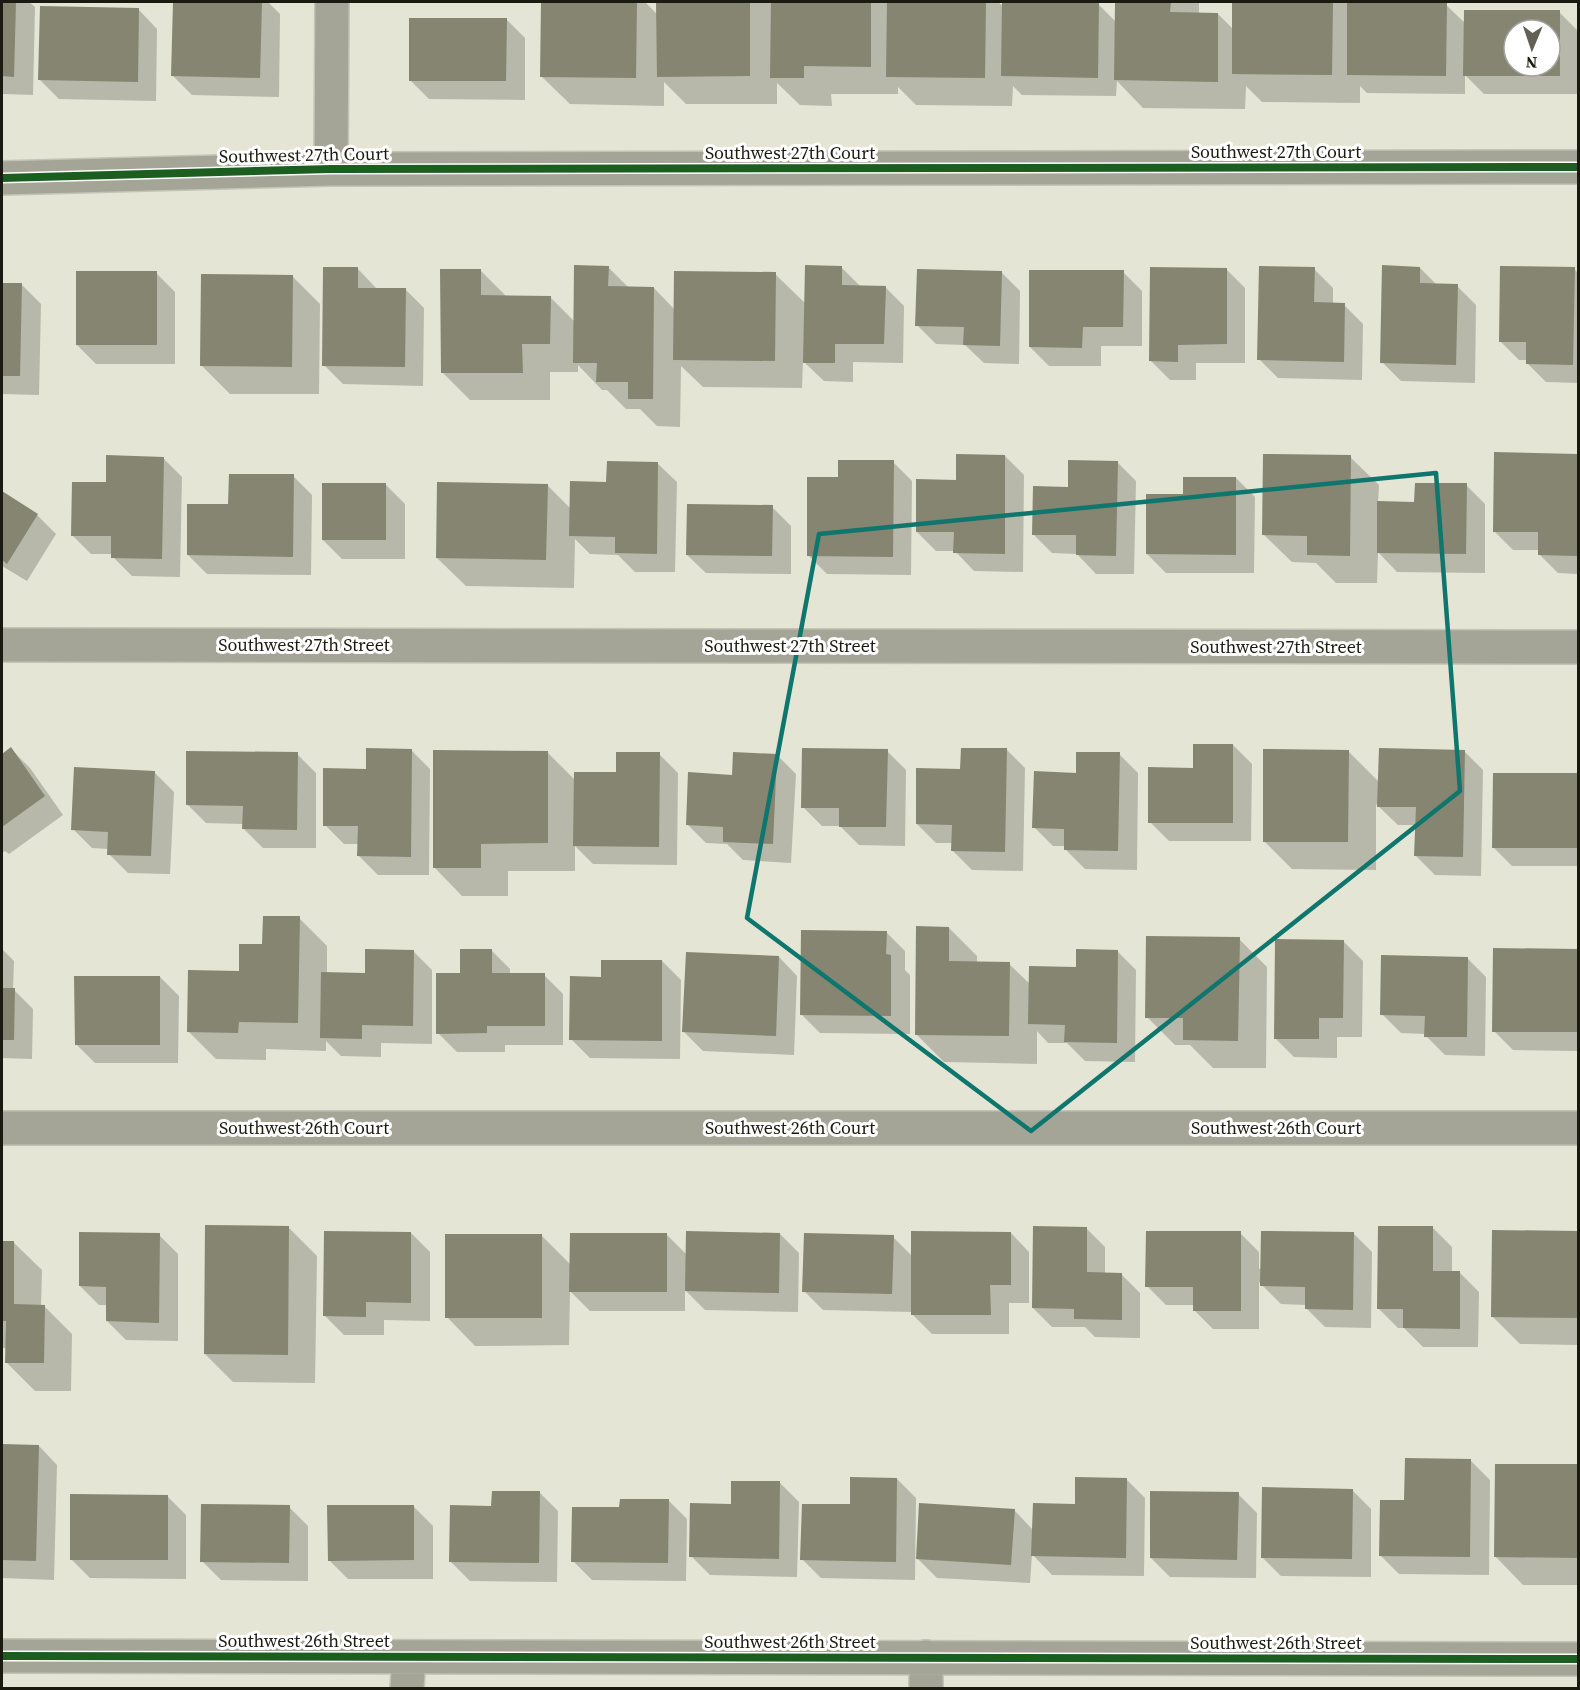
<svg xmlns="http://www.w3.org/2000/svg" width="1580" height="1690" viewBox="0 0 1580 1690" font-family="'Source Serif 4',serif">
<style>
.shadow{fill:#0003;fill-rule:evenodd}
.building{fill:#868571;fill-rule:evenodd}
.lines{fill:none;stroke-linecap:round;stroke-linejoin:round}
.minor-casing{stroke:#c3c3b7;stroke-width:36}
.minor{stroke:#a4a497;stroke-width:33}
.cycleway-casing{stroke:#fff;stroke-width:11}
.cycleway{stroke:#1b5e20;stroke-width:8}
.marked{fill:none;stroke:#0f766e;stroke-width:4.5;stroke-linejoin:round}
.labels{text-anchor:middle;stroke-width:6;stroke-linejoin:round;paint-order:stroke}
.street-label{font-size:18px;fill:#1a1a10;stroke:#fff}
</style>
<rect width="100%" height="100%" fill="#e5e5d5"/>
<path class="shadow" d="M2,2H29L35,7L33,95L2,94Z
M174,2H268L280,14L279,97L192,95L173,76Z
M542,2H645L658,15V2H998L1004,7L1099,5L1116,22V2H1199V14H1218L1234,30V2H1348L1350,4L1446,5L1465,23L1559,12L1578,31V94H1484L1465,75V94L1367,93L1360,86V103L1262,102L1246,86L1245,109L1143,108L1117,81L1116,96L1022,95L1013,86L1012,106L916,105L898,87V94H831L832,106L800,105L777,83V104H686L664,82V106L570,104L541,76ZM1514,30H1550V66H1514Z
M139,10L157,29L156,101L59,99L40,80Z
M506,19L525,38V100L429,99L410,80Z
M608,267L629,288H654L675,310L775,274L806,304L842,268L861,287H885L904,306L903,363L853,362V382L824,381L803,361L802,388L703,387L681,366L680,427L657,426L640,409H626L607,390H602L578,365V372H550V400H470L442,372L481,271L507,297H550L575,322Z
M1420,268L1437,285L1457,286L1476,305L1475,383L1401,381L1382,362Z
M358,269L377,289H405L424,308L423,386L343,384L324,365Z
M1226,269L1245,288V363H1196V380H1170L1151,361Z
M1314,269L1333,288V304L1344,305L1363,324L1362,380L1278,378L1259,359Z
M1574,269L1578,273V383L1546,382L1527,363V360H1519L1500,341Z
M1001,272L1020,291L1019,364L984,363L965,345L936,344L917,325Z
M1123,272L1142,291V346H1101V366H1049L1030,347Z
M156,273L175,292V364H96L77,345Z
M292,276L320,304L319,394H230L202,366Z
M2,285H22L41,304L39,395L2,394Z
M1578,455V574L1558,573L1539,554V550H1513L1494,531Z
M1005,456L1024,475L1023,572L974,571L955,551H936L917,532L957,482Z
M1350,457L1379,485L1378,503H1416L1466,485L1485,504V573L1397,572L1378,552L1377,583H1336L1316,563L1292,562L1263,534Z
M163,458L182,477L180,577L132,576L113,557V554H91L72,535L107,484Z
M893,462L912,481L911,575L827,574L808,555L840,478Z
M1117,462L1136,481L1134,574H1096L1077,554L1052,553L1033,534L1070,488Z
M658,464L677,482L675,572H635L618,555L590,554L575,539L574,588L466,586L437,558L547,485L571,509L608,483Z
M293,476L312,495L311,575L207,574L188,555L230,505Z
M1236,478L1255,497L1254,573H1166L1147,554L1185,496Z
M386,485L405,504V559H342L323,540Z
M2,493L37,515L56,534L27,581L2,566Z
M772,507L791,526V574L706,573L687,555Z
M1233,745L1252,764L1251,841H1169L1150,822L1194,769Z
M11,749L30,768L63,815L9,854L5,851L2,853V756Z
M1006,749L1025,768L1023,871L972,870L953,851V843H936L917,824L962,771Z
M411,750L430,769L429,875H378L359,856V844H344L325,825L367,770Z
M887,751L906,770L905,846L859,845L840,826H822L803,807Z
M1348,751L1379,782L1464,751L1483,770L1481,876L1435,875L1416,856L1417,825H1398L1376,804V870L1292,869L1264,841Z
M547,752L575,780L617,773L659,754L678,773L677,865L593,864L575,846V871H508V896H462L434,867Z
M297,754L316,773V848H263L244,829V824L206,823L187,804Z
M1119,754L1138,773L1137,870L1085,869L1066,850V846H1053L1034,827L1077,774Z
M777,755L796,774L791,863L743,860L727,844L706,843L687,824L734,776Z
M155,773L174,792L170,874L128,873L109,854V849L92,848L73,829Z
M1494,775H1578V866H1512L1493,847Z
M299,918L327,946V974L366,975L413,951L432,970V1044L381,1043V1057L341,1056L326,1041V1051L266,1049V1060L216,1059L188,1031L264,946Z
M949,928L977,956V963L1009,964L1030,984L1077,968L1117,951L1136,970L1135,1062L1085,1061L1067,1043H1048L1037,1031V1064L944,1062L916,1034Z
M886,932L905,951V970L910,975V1034L820,1033L801,1014Z
M1239,939L1267,967L1266,1068H1213L1190,1045H1175L1147,1017Z
M1344,942L1363,961L1362,1037H1337V1058L1294,1057L1275,1038Z
M2,949L14,961L13,989L33,1009L32,1059L2,1058Z
M1494,949L1578,950V1051L1513,1050L1494,1031Z
M491,950L510,969V975H544L563,994V1045H505V1052H457L438,1033L462,975Z
M779,957L797,976L794,1055L703,1051L684,1032Z
M1467,958L1486,977L1485,1056L1445,1055L1426,1036V1034L1401,1033L1382,1014Z
M662,961L681,980L680,1059L590,1058L571,1039L603,978Z
M160,977L179,996L178,1063H95L76,1044Z
M288,1227L317,1256L315,1383L233,1382L205,1354Z
M1086,1228L1105,1247V1274H1121L1140,1293V1338L1095,1337L1085,1327H1052L1033,1308Z
M1433,1228L1452,1247V1272L1460,1273L1479,1292L1478,1347H1423L1404,1328H1398L1379,1309Z
M1493,1231L1578,1232V1345L1520,1344L1492,1316Z
M411,1233L430,1252V1321L384,1320V1335H344L325,1316Z
M1011,1233L1029,1252V1303H1009V1334H932L913,1315V1312L823,1310L804,1291L893,1237L912,1256Z
M1240,1233L1259,1252V1269H1262L1353,1233L1372,1252L1371,1328L1325,1327L1306,1308V1305L1281,1304L1259,1282V1329H1213L1194,1310V1305H1166L1147,1286Z
M666,1234L687,1255L780,1234L799,1253L798,1312L705,1310L685,1290V1311H590L570,1291L569,1345L475,1346L447,1317L542,1236L571,1265Z
M159,1235L178,1254V1341L126,1340L107,1321L108,1305H99L80,1286Z
M2,1242H13L42,1270L41,1306H44L72,1334L71,1391H35L7,1363V1348H2Z
M3,1446H39L57,1465L54,1580L2,1578Z
M1471,1461L1490,1480L1489,1575L1399,1574L1380,1555L1406,1502Z
M1497,1465L1578,1466V1585H1523L1495,1556Z
M897,1479L916,1498L915,1580L821,1578L802,1559L851,1506Z
M1126,1479L1145,1498L1144,1576L1052,1575L1032,1554L1030,1583L937,1578L918,1559L1014,1510L1033,1530Z
M780,1483L799,1502L797,1577L710,1575L691,1556Z
M1352,1490L1371,1509V1577L1281,1576L1262,1557Z
M539,1492L558,1511L557,1582L470,1581L451,1562L493,1507Z
M1238,1494L1257,1513L1256,1578L1170,1577L1151,1558Z
M167,1496L186,1515V1579L90,1578L71,1559Z
M668,1500L687,1519L686,1581L592,1580L573,1561Z
M289,1507L308,1526V1581L221,1580L202,1561Z
M414,1507L433,1526V1579H348L329,1560Z"/>
<path class="building" d="M2,2H16L14,77L2,76Z
M173,2H262L260,78L171,76Z
M541,2H637L636,78L540,77Z
M656,2H750V76L657,77Z
M771,2H871V67L804,66V78H770Z
M887,2H986L985,78L886,77Z
M1002,2L1099,3L1098,78L1001,76Z
M1115,2H1171L1170,12L1218,13V82L1114,80Z
M1232,2H1333L1332,75L1232,74Z
M1347,2L1447,3L1446,76L1347,75Z
M40,6L139,8L138,82L38,80Z
M1464,10H1560V76H1463ZM1514,30H1550V66H1514Z
M409,18H507L506,81H409Z
M574,265L609,266L608,286L654,287L653,399H628V382H596L597,363H573Z
M805,265L842,266V285L886,286L884,344H835V363H803Z
M1382,265L1420,267V283L1458,284L1456,365L1380,363Z
M1259,266L1315,267L1314,302L1345,303L1344,362L1257,360Z
M1500,266L1575,267L1573,365L1526,364V342H1499Z
M323,267H358V288H406L405,367L322,366Z
M1150,267L1227,268V344L1178,345V362L1149,361Z
M440,269H481V295L551,296L550,344H522L523,373H441Z
M917,269L1002,271L1000,346L963,345L964,327L915,326Z
M1029,270H1124L1123,327H1083L1082,348L1029,347Z
M76,271H157V345H76Z
M674,271L776,272L775,361L673,360Z
M201,274L293,275L292,367L200,366Z
M2,283H22L20,376H2Z
M1494,452L1578,454L1577,556L1538,555V532H1493Z
M956,454L1005,455V554L953,553L954,532H916V479L956,480Z
M1263,454L1351,455L1350,556L1307,555V536L1262,535Z
M106,455L164,457L162,559L111,558V536H71L72,482H106Z
M838,460H894L893,557L807,556V477H838Z
M1068,460L1118,461L1116,556L1076,555V535H1032L1033,486L1068,487Z
M607,461L658,462L657,554L615,553V537L569,536L570,481L606,482Z
M229,474H294L293,557L187,555V504H228Z
M1183,477H1236V555L1146,554V494H1183Z
M437,482L548,484L546,560L436,558Z
M322,483H386V540H322Z
M1415,483H1467L1466,554L1377,553V501L1414,502Z
M2,491L38,514L7,564L2,560Z
M687,504L773,505L772,556L686,555Z
M1193,744H1233V823H1148V767L1193,768Z
M11,747L45,796L2,827V754Z
M366,748L412,749L411,857L357,856L358,826H323V768L366,769Z
M802,748L888,749L886,827H839V808H801Z
M961,748H1007L1005,852L951,851L952,825L916,824V768L960,769Z
M1379,748L1465,750L1463,857L1414,856L1416,807H1377Z
M1263,749L1349,750L1348,842H1263Z
M433,750L548,751V843L481,844V868H433Z
M186,751L298,752L297,830L242,829L243,806L186,805Z
M616,752H660L659,847L573,846L574,772H616Z
M733,752L777,754L773,844L723,842V827L686,825L688,772L732,775Z
M1076,752H1120L1118,851L1064,850V829L1032,828L1034,771L1076,773Z
M74,767L155,771L151,856L107,855L108,832L71,830Z
M1493,773H1578V848H1492Z
M263,916H300L298,1023L239,1022L238,1033L187,1032L188,970L239,971V944H262Z
M916,926L949,927V961L1010,962L1009,1036L915,1035Z
M801,930L887,931L886,954L891,955V1016L800,1015Z
M1146,936L1240,937L1238,1041L1183,1040V1018H1145Z
M1275,939L1344,940L1343,1018H1319V1039H1274Z
M1493,948L1578,949V1032H1492Z
M365,949L414,950L413,1026L362,1025V1039L320,1038L321,972L365,973Z
M460,949H492V973H545V1026H487V1033L436,1034V973H460Z
M1076,949L1118,950L1117,1043L1064,1042L1065,1025L1028,1024L1029,966L1076,967Z
M686,952L779,956L776,1036L682,1032Z
M1381,955L1468,957L1467,1037H1424L1425,1016L1380,1015Z
M601,960H662V1041L569,1040L570,976L601,977Z
M74,976H160V1045H75Z
M2,988H15L14,1040H2Z
M205,1225L289,1226L288,1355L204,1354Z
M1033,1226L1087,1227V1272L1122,1273V1320L1074,1319V1309L1032,1308Z
M1378,1226H1433V1271H1460V1329L1403,1328V1309H1377Z
M1492,1230L1578,1231V1318L1491,1317Z
M324,1231L411,1232V1303L366,1302V1317L323,1316Z
M686,1231L780,1233L779,1293L685,1291Z
M911,1231L1011,1232V1285H990L991,1315H911Z
M1146,1231H1241V1311H1193V1287H1145Z
M1261,1231L1354,1232L1353,1310L1305,1309V1287L1260,1286Z
M79,1232L160,1233L159,1323L106,1321V1287L79,1286Z
M570,1233H667V1292H569Z
M804,1233L894,1235L892,1294L802,1292Z
M445,1234H542V1318H445Z
M2,1241H14V1304L45,1305L44,1363H5L6,1321H2Z
M2,1444L39,1445L36,1561L2,1560Z
M1405,1458L1471,1459L1470,1557L1379,1556L1380,1500H1404Z
M1495,1464H1578V1558L1494,1557Z
M850,1477L897,1478L896,1562L800,1560L802,1504H850Z
M1075,1477L1127,1478L1126,1558L1031,1556L1033,1503L1075,1504Z
M731,1481H780L779,1559L689,1557L690,1503L731,1504Z
M1262,1487L1353,1489L1352,1559L1261,1558Z
M492,1491H540L539,1563L449,1562L450,1505L491,1506Z
M1150,1491L1239,1492L1237,1560L1150,1558Z
M70,1494L168,1495V1560H70Z
M620,1499H669L668,1563L571,1562L572,1507H619Z
M919,1503L1015,1509L1011,1565L916,1559Z
M201,1504L290,1505L289,1563L200,1562Z
M327,1505H414V1560L328,1561Z"/>
<g class="lines">
<defs>
<path id="minor" d="M331,169L332,2
M2,178L331,169L1578,167
M2,645L1578,647
M2,1128H1578
M2,1656L1578,1659
M926,1657V1688
M407,1688L409,1657"/>
</defs>
<use href="#minor" class="minor-casing"/>
<use href="#minor" class="minor"/>
<defs>
<path id="cycleway" d="M2,178L331,169L1578,167
M2,1656L1578,1659"/>
</defs>
<use href="#cycleway" class="cycleway-casing"/>
<use href="#cycleway" class="cycleway"/>
</g>
<path class="marked" d="M1436,473L1460,791L1031,1131L747,918L819,534Z"/>
<g class="labels">
<g class="street-label">
<text x="1276" y="158">Southwest 27th Court</text>
<text x="790" y="159">Southwest 27th Court</text>
<text transform="translate(304 155) rotate(-1)" y="6">Southwest 27th Court</text>
<text x="304" y="651">Southwest 27th Street</text>
<text x="790" y="652">Southwest 27th Street</text>
<text x="1276" y="653">Southwest 27th Street</text>
<text x="304" y="1134">Southwest 26th Court</text>
<text x="790" y="1134">Southwest 26th Court</text>
<text x="1276" y="1134">Southwest 26th Court</text>
<text x="304" y="1647">Southwest 26th Street</text>
<text x="790" y="1648">Southwest 26th Street</text>
<text x="1276" y="1649">Southwest 26th Street</text>
</g>
</g>
<rect width="1580" height="1690" fill="none" stroke="#1a1a10" stroke-width="6"/>
<g transform="translate(1532 48) rotate(182)"><circle r="28" fill="#ffffff" stroke="#a3a39f" stroke-width="1.5"/>
<path d="M0-4.5L10 22L0 15L-10 22Z" fill="#616155"/>
<text y="-9" font-size="16" font-weight="bold" text-anchor="middle" fill="#1a1a10">N</text>
</g>
</svg>
